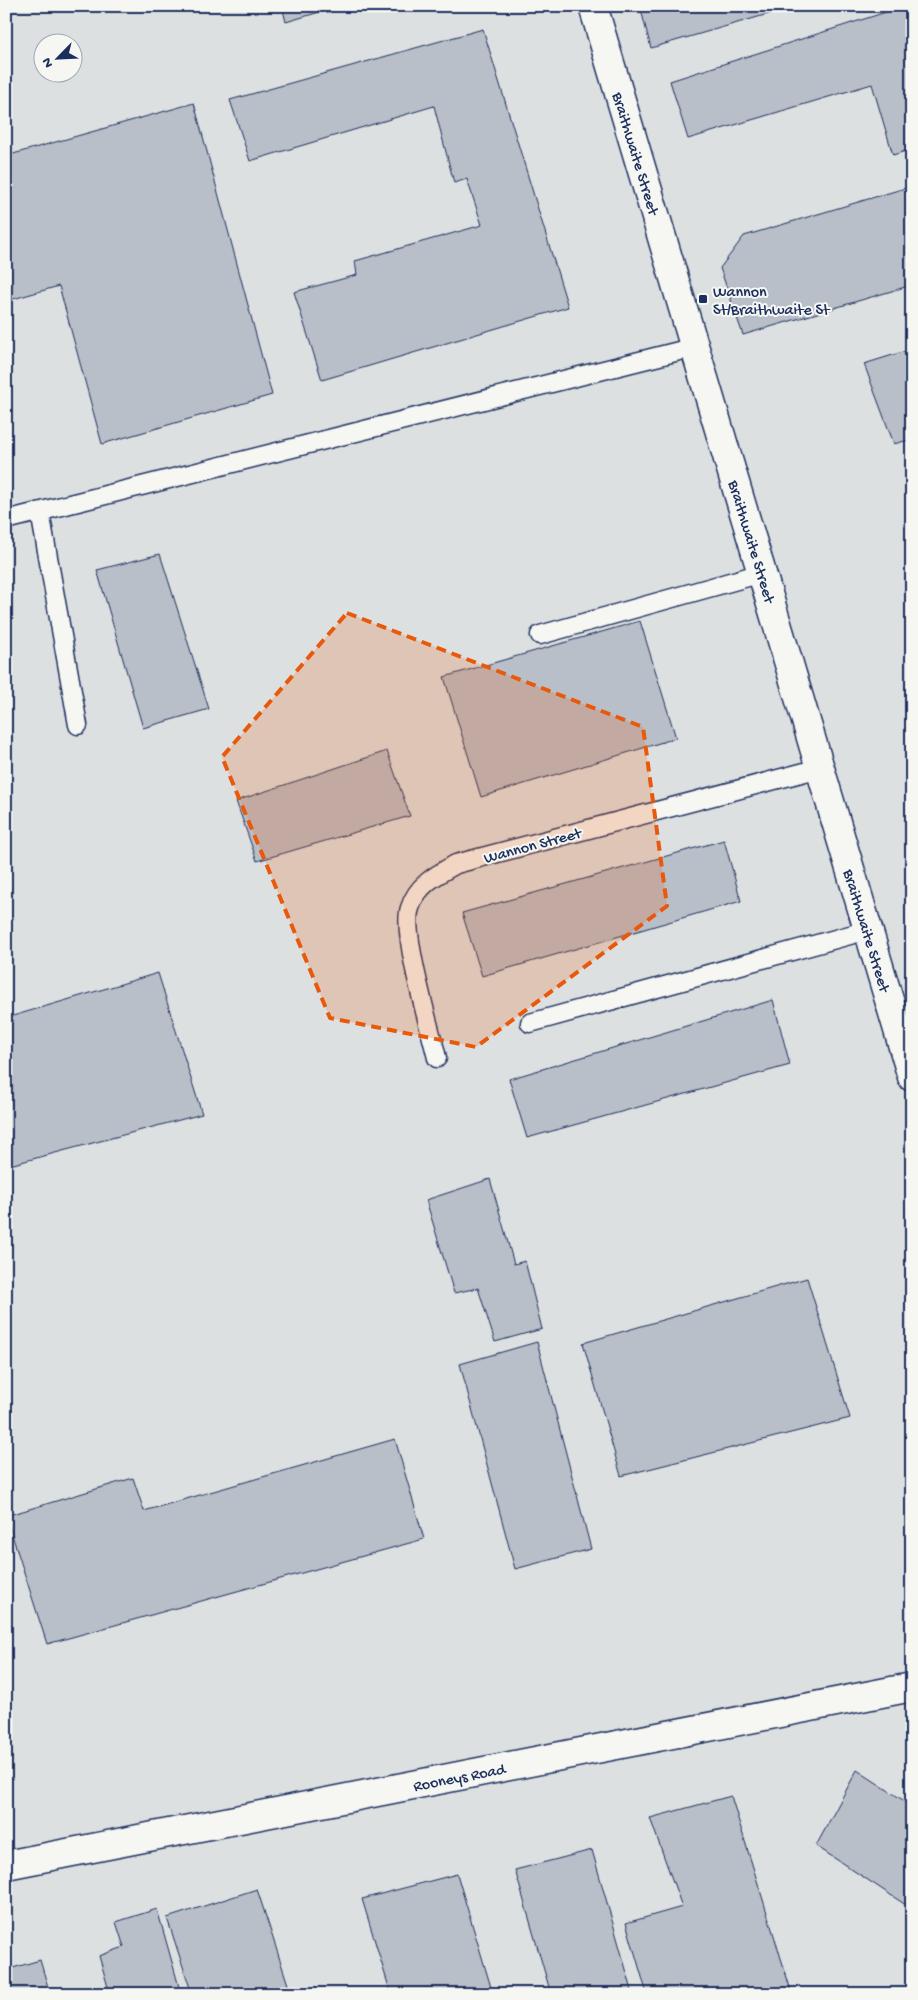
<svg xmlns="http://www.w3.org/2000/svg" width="918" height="2000" viewBox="0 0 918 2000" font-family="'Gochi Hand',sans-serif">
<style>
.built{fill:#dde0e1;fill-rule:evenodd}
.building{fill:#b9bfc8;stroke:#1b2f5e}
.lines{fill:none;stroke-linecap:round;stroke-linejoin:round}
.service-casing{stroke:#1b2f5e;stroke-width:21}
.tertiary-casing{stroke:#1b2f5e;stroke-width:31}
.service{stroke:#f6f6f2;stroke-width:18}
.tertiary{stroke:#f6f6f2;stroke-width:28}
.marked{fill:#e8590c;fill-opacity:0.2;stroke:#e8590c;stroke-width:4;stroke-dasharray:10 6;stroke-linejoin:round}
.poi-dot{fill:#1b2f5e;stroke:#f6f6f2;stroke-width:2}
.labels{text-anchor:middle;stroke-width:4;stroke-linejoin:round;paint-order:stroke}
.street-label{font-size:16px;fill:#1b2f5e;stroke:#f6f6f2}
.poi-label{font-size:16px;fill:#1b2f5e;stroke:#f6f6f2;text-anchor:start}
</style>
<rect width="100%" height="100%" fill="#edeeec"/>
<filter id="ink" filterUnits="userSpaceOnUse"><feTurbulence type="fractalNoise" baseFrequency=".02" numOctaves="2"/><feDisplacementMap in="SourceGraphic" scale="10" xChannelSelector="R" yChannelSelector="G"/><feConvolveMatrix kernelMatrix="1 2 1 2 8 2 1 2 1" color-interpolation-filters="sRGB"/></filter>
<g filter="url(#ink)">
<path class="built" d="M6,6H912V1994H6ZM42,42H72V72H42Z"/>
<path class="building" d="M282,6H340L286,22Z
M640,6H796L651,48Z
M905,6H912V149L893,155L872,84L688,139L670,81Z
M483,29L568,307L322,380L294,292L357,275L355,261L482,225L467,179L454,183L434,106L250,161L230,100Z
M194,103L272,395L102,444L59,286L6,301V156Z
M912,186V285L743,335L720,268L744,236Z
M912,349V439L894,444L864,364Z
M160,554L209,709L143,728L97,570Z
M640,621L676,738L481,797L444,677Z
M387,751L410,816L257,861L236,801Z
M724,840L741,901L482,976L462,913Z
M158,973L202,1114L6,1166V1018Z
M773,1000L790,1065L527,1138L509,1079Z
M490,1179L514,1264L525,1261L542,1329L495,1342L478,1288L454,1293L426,1200Z
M807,1278L850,1418L621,1476L583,1343Z
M537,1342L591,1549L515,1569L460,1364Z
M395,1439L424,1539L47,1644L6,1516L133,1478L144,1511Z
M857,1770L906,1802L912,1793V1909L816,1846Z
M731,1796L792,1994H647L626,1923L682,1907L650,1818Z
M592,1850L633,1994H551L515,1870Z
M457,1874L493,1994H391L362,1899Z
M257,1889L291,1994H192L167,1918Z
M157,1909L181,1994H110L99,1956L124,1947L116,1922Z
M40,1960L50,1994H6V1970Z"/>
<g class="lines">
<defs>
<path id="service" d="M40,512L78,725
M6,520L695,347
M540,635L762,573
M530,1023L868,930
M437,1058C430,1028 401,932 410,908C417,885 436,875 456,864L820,768"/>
<path id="tertiary" d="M593,6L912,1077
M6,1865L912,1687"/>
</defs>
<use href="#service" class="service-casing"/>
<use href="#tertiary" class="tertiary-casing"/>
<use href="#service" class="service"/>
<use href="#tertiary" class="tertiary"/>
</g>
</g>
<path class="marked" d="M347,613L643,727L667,906L476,1047L330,1018L222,757Z"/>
<rect class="poi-dot" x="698" y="294" width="10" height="10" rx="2.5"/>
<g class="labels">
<g class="street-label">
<text transform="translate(637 153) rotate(73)" y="6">Braithwaite Street</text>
<text transform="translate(753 541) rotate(73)" y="6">Braithwaite Street</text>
<text transform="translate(532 844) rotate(-15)" y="6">Wannon Street</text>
<text transform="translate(868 930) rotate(73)" y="6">Braithwaite Street</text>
<text transform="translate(459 1776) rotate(-11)" y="6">Rooneys Road</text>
</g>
<g class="poi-label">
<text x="713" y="296">Wannon<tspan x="713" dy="18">St/Braithwaite St</tspan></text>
</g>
</g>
<rect width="918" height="2000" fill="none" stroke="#f6f6f2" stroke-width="25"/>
<rect x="12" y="12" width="893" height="1975" fill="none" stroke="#1b2f5e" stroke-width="2" filter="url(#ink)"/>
<g transform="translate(58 58) rotate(246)"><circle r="24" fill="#f6f6f2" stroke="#9ea6b7"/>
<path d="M0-4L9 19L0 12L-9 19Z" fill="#1b2f5e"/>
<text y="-8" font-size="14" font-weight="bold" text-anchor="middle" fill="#1b2f5e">N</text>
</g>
</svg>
